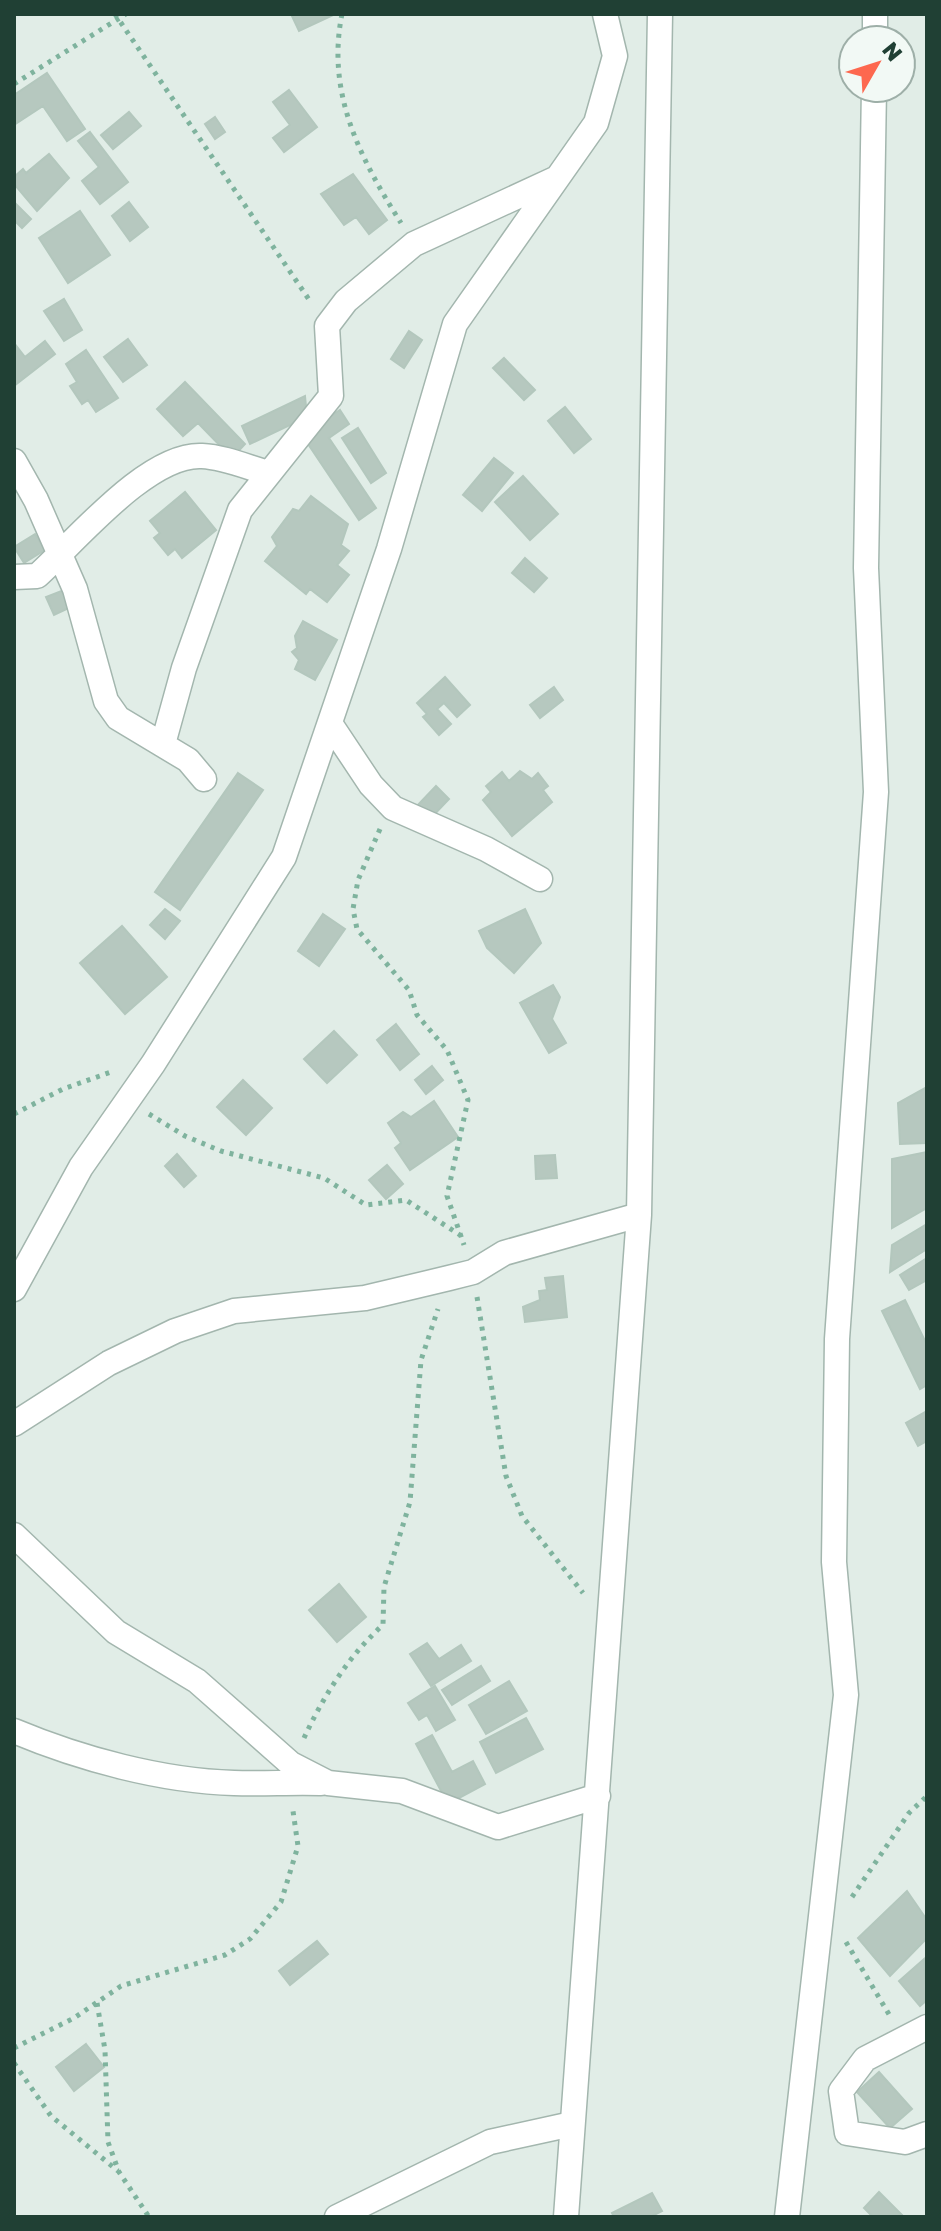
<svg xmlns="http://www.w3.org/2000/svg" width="941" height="2231" viewBox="0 0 941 2231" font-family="'Golos Text',sans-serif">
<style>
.building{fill:#b6c8bf;stroke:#b3c7bd;stroke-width:2}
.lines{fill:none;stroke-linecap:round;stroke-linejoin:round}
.street-casing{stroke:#a3b6ae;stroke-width:27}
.path{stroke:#7fb39e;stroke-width:5;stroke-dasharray:4 6;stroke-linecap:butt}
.street{stroke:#fff;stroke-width:24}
</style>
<rect width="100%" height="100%" fill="#e1ede7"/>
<path class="building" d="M291,14H333V15L299,31Z
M47,73L85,129L67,141L43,106L14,125V95Z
M289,90L317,127L284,152L273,138L290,125L273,102Z
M129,112L141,126L113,149L101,135Z
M215,117L225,132L215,139L205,124Z
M90,132L128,182L100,204L82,181L99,167L78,141Z
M49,154L69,178L37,211L14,184V177L23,169L26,173Z
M353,174L387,220L369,234L356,217L344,225L321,194Z
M14,202L31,219L22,228L14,220Z
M129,202L148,227L130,241L112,216Z
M80,211L110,255L68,283L39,238Z
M64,299L82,330L64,341L44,311Z
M409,331L422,340L404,368L391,359Z
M128,339L147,365L123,382L104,357Z
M45,341L55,354L14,386V343L25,357Z
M86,350L118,398L96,412L88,400L82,404L70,386L77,382L66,364Z
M504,358L535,390L524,400L493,368Z
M185,382L245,444L232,458L198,423L183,436L157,409Z
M305,396L307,417L250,444L242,426Z
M565,407L591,439L574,453L548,421Z
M340,410L349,424L329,438L376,508L359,520L302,435Z
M358,428L386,473L371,483L342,438Z
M494,458L513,473L482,511L463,495Z
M523,476L558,514L530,540L495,502Z
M185,492L216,530L182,558L175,549L168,555L154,538L160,533L150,521Z
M311,496L348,524L341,545L349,551L337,565L349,575L327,602L310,589L306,594L265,561L277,546L272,537L293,509L299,511Z
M35,534L45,550L24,563L14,547Z
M525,558L547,578L534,592L512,573Z
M64,590L71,607L54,615L46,597Z
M303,621L337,640L315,680L295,669L299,660L292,652L297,648L295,636Z
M445,677L470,705L457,717L444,703L437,709L451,724L439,735L423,717L427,714L417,703Z
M554,687L563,700L540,718L530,705Z
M520,771L532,779L538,773L548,786L543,790L552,802L512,836L483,800L491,792L486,786L502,772L509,781Z
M238,773L263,790L180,910L155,892Z
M436,786L449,799L428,821L415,808Z
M165,909L180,921L165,939L150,925Z
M525,909L541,943L514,973L487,948L479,931Z
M323,914L345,929L319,966L298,951Z
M122,926L167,977L125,1014L80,963Z
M553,985L560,997L552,1019L566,1043L549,1053L520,1003Z
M396,1024L419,1054L400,1070L377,1040Z
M334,1031L357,1055L327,1083L304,1059Z
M432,1066L443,1080L426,1094L415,1080Z
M243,1080L272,1108L246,1135L217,1107Z
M927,1087V1143L900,1144L898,1103Z
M434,1101L458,1137L410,1170L395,1148L401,1143L388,1123L403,1112L411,1117Z
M927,1152V1208L892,1228V1159Z
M177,1154L196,1176L184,1187L165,1166Z
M555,1155L557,1178L536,1179L535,1156Z
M387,1165L403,1184L386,1199L369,1180Z
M927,1224V1249L890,1272L892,1245Z
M927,1258V1280L909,1290L900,1275Z
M563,1276L567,1317L525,1322L523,1307L540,1300L539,1291L547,1290L545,1278Z
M905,1300L927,1345V1385L920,1389L882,1311Z
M927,1411V1441L918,1446L906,1423Z
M339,1584L366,1617L337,1642L309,1610Z
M427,1643L439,1659L461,1645L471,1661L431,1686L410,1654Z
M481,1666L490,1681L452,1705L442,1690Z
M509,1681L527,1711L486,1734L469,1705Z
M435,1686L455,1720L436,1731L427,1715L419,1720L408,1703Z
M526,1718L543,1749L496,1773L480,1742Z
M432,1735L452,1772L473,1761L485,1784L448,1804L416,1744Z
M907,1891L927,1920V1938L890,1976L858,1938Z
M317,1941L328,1954L290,1985L279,1971Z
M924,1959L927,2000L920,2006L899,1981Z
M86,2044L104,2067L74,2091L56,2067Z
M879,2072L912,2109L890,2128L857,2092Z
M879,2192L904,2217H873L864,2208Z
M652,2193L662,2211L650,2217H614L612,2213Z"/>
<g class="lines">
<defs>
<path id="street" d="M875,40V14
M14,461L36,500L75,589L106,701L118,718L188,760L204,779
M14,577L37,576C76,541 148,453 202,456C224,457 247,467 268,473
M331,725L371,785L393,808L486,849L540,879
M163,744L184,668L240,510L331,396L327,326L346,301L414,244L555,179
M14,1289L81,1167L153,1064L284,857L389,549L455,324L596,123L615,56L605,14
M14,1424L109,1363L175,1331L234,1311L365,1298L449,1278L473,1272L504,1253L639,1215
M14,1535L116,1632L197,1681L291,1764L328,1783L402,1791L498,1827L598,1796
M14,1731C81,1759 162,1781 234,1783C263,1784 292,1782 321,1783
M927,2027L865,2059L841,2091L847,2133L905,2142L927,2134
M337,2217L490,2142L572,2124
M566,2217L639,1215L660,14
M787,2217L846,1695L834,1562L837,1339L876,792L866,568L874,88"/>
</defs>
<use href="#street" class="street-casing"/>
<path class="path" d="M115,14L310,301
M342,14C326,93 360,158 401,223
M14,84L126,14
M380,829L358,880L353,909L357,929L409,990L417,1015L447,1050L468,1100L447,1196L464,1245
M14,1114L63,1089L111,1072
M149,1114L185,1136L221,1151L324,1178L366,1205L406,1200L460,1235
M477,1297L506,1476L522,1516L583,1593
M304,1738C323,1697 349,1655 383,1625L384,1587L410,1502L421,1360L438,1309
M852,1897L909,1813L927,1796
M846,1942L890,2016
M97,2003L105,2050L108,2142L119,2172L149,2217
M14,2048L74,2018L121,1986L225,1955L250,1939L281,1902L298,1846L293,1811
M14,2063L51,2116L118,2171"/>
<use href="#street" class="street"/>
</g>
<rect width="941" height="2231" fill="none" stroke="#204034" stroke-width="32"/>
<g transform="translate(877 64) rotate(51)"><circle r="38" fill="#f2f9f5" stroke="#9eafa8" stroke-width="2"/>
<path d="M0-6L14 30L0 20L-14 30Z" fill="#fd684f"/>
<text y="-12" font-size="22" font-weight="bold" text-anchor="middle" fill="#204034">N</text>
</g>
</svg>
